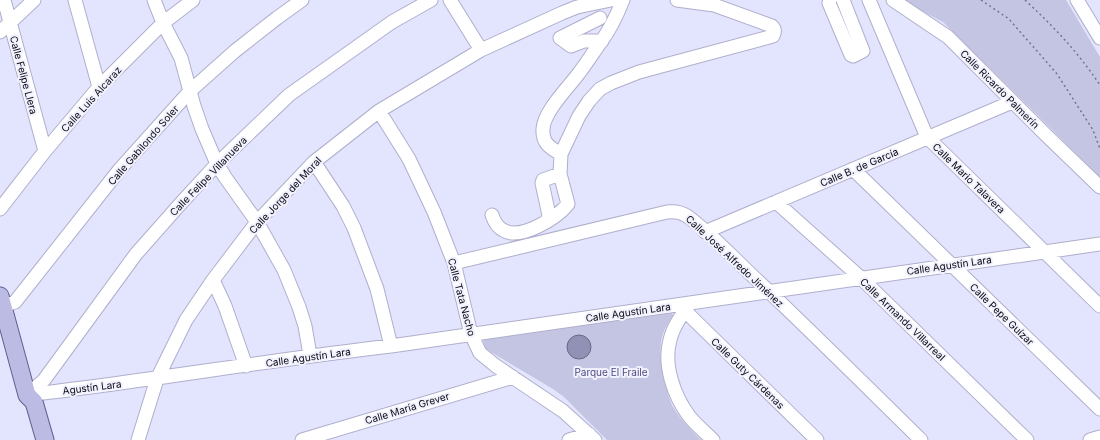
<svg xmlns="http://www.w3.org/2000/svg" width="1100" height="440" viewBox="0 0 1100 440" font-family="Inter,sans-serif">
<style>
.green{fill:#c4c5e3}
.water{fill:#9191b5;stroke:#686885}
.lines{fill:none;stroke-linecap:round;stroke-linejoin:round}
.minor-casing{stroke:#afafcd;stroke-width:15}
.major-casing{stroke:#605f8f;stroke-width:19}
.path{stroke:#757587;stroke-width:1.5;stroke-dasharray:2 3;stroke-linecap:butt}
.minor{stroke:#fff;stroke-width:13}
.major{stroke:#bcbbe3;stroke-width:17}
.labels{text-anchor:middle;stroke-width:4;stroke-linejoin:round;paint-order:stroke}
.street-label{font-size:10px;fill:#0a0a14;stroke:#f2f2ff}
.park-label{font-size:10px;fill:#4f4c80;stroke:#f2f2ff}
</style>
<rect width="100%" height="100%" fill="#e3e4fd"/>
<path class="green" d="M901,0H1066L1100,57V177L943,22Z
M671,312L673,315C669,322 664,329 662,337C657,355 665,390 673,407C680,419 691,430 701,440H607L564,397L553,389L486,349L483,341L485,338Z"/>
<path class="water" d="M567 347a12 12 0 1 1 24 0a12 12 0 1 1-24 0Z"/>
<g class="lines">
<defs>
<path id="minor" d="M4,0L45,151
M75,0L99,87
M154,0L163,23L181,58L194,106L202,129L217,164L225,177L257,222L284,270L299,307L305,326L310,355
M450,0L481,50
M830,0L829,3L851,55L853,56L863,51L843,0
M869,0L927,137L1100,306
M893,0L948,37L1046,135L1100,187
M1077,0L1100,38
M600,18L560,38L571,46L584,41H602
M0,32L34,0
M379,111L409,159L434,212L454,263L471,334L480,353L496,366L563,411L595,440
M561,154C550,148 542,143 543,129C544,111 568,88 579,73C586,64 593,53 600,43C610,30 617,15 623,0
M314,162L343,206L354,228L377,289L391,346
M853,169L1100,409
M776,202L861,278L1027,440
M0,209L45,151L99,87L163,23L193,0
M492,215C494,221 497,227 503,230C520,241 557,218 568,204L560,174
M547,221L549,215L542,183L543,180L560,174L561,154L579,116L589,101L600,89L611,83L639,72L773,36C775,32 775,29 772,26L714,5L677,0
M705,232L1012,102
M454,263L667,212C675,211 681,212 687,216C712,234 736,261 759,282C814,334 867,387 921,440
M213,280L225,306L246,366
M679,305L817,440
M689,305C681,316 673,327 670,340C663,365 674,396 689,416C696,425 705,432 713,440
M3,306L15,302L120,169L190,91L235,51L277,18L302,0
M27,395C148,381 269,360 391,346L1100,244
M27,395L44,380L136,254L182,202L217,164L289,95L392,22L431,0
M138,440L157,379L186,320L213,280L257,222L314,162L379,111L481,50L562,13L577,7L611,0
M302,440L513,377
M569,440L589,434
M1090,440L1100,437"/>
<path id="major" d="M0,296L27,395L34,402L45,440"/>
</defs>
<use href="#minor" class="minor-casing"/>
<use href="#major" class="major-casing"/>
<path class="path" d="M981,0L1009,19L1057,74L1093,130L1100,149
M1025,0C1054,27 1077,51 1100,85"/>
<use href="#minor" class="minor"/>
<use href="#major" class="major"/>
</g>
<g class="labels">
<g class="street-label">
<text transform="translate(24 75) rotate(75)" y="4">Calle Felipe Llera</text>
<text transform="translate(1000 89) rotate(45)" y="4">Calle Ricardo Palmerín</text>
<text transform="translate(91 99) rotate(-48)" y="4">Calle Luis Alcaraz</text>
<text transform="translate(143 145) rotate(-49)" y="4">Calle Gabilondo Soler</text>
<text transform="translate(859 167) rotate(-23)" y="4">Calle B. de García</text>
<text transform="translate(208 176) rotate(-46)" y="4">Calle Felipe Villanueva</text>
<text transform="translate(969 178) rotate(44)" y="4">Calle Mario Talavera</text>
<text transform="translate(285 195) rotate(-47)" y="4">Calle Jorge del Moral</text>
<text transform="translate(735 261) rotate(43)" y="4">Calle José Alfredo Jiménez</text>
<text transform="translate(949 265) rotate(-8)" y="4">Calle Agustín Lara</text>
<text transform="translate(462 297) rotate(75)" y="4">Calle Tata Nacho</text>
<text transform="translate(628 312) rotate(-8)" y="4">Calle Agustín Lara</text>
<text transform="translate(1002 314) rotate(44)" y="4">Calle Pepe Guízar</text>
<text transform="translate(903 319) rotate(44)" y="4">Calle Armando Villarreal</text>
<text transform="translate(308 357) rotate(-8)" y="4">Calle Agustín Lara</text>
<text transform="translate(748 373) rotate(44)" y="4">Calle Guty Cárdenas</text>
<text transform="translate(92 387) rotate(-7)" y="4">Agustín Lara</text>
<text transform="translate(407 408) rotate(-17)" y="4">Calle María Grever</text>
</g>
<g class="park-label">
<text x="611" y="376">Parque El Fraile</text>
</g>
</g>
</svg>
